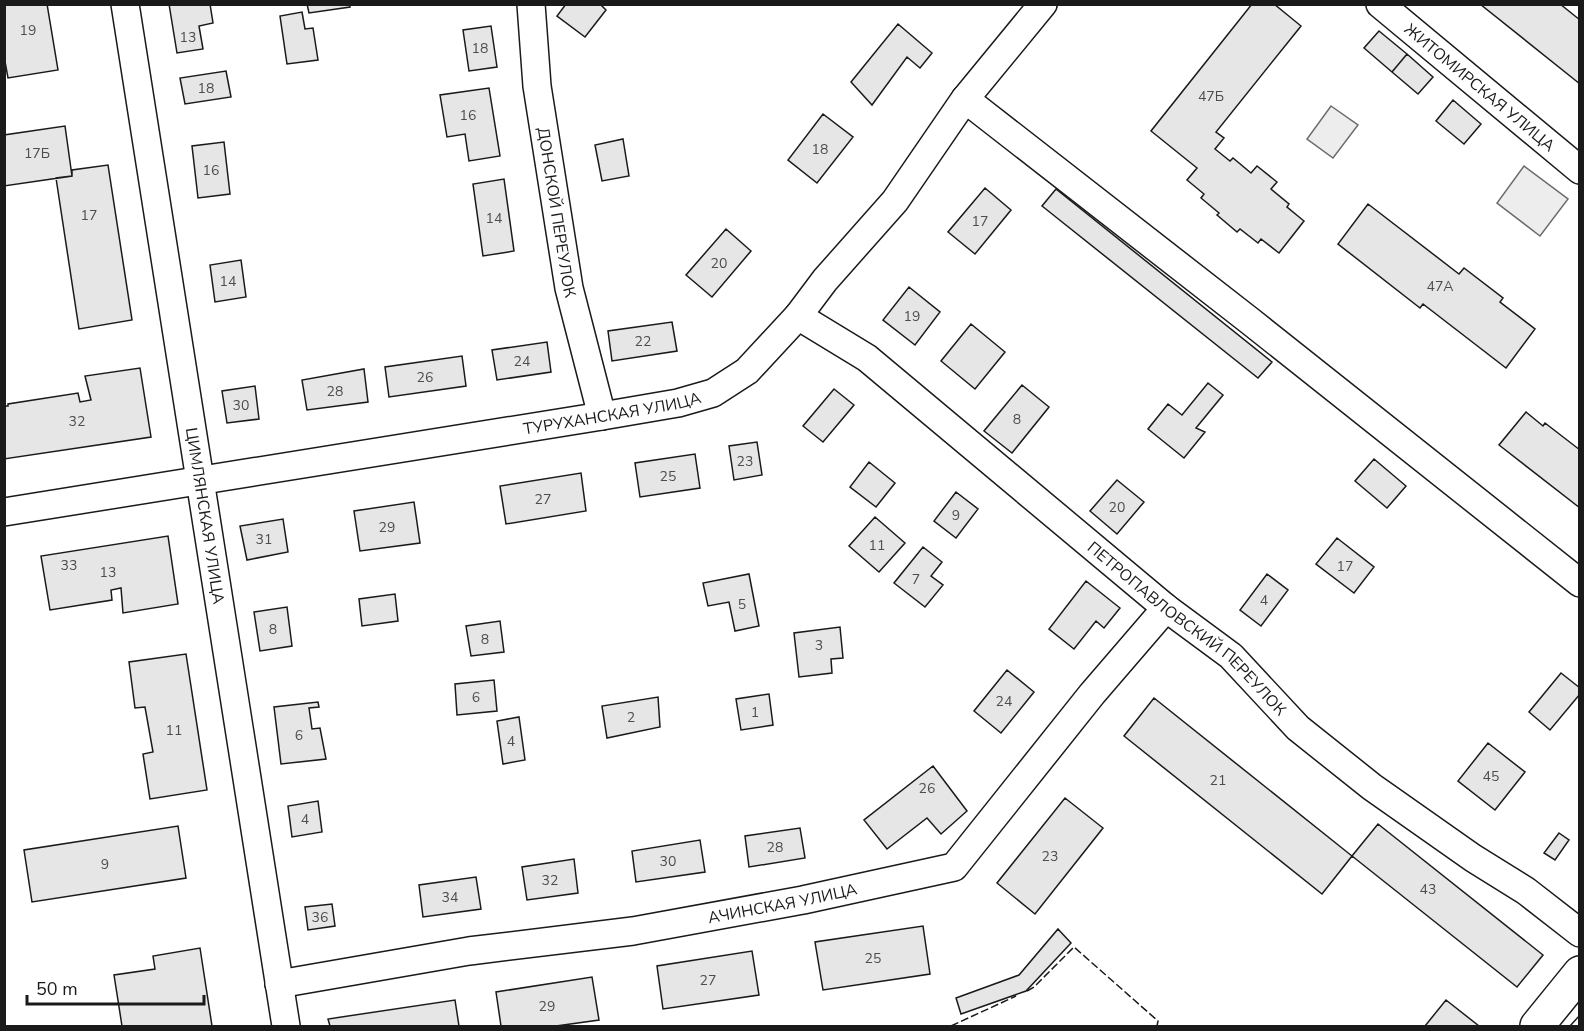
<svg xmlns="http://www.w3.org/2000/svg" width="1584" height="1031" viewBox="0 0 1584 1031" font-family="'Nunito Sans',sans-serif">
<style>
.green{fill:#ededed;stroke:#6a6a6a;stroke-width:1.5}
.building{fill:#e6e6e6;stroke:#1a1a1a;stroke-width:1.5}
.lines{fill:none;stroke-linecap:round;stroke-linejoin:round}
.minor-casing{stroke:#1a1a1a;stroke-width:30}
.major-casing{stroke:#1a1a1a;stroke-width:36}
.minor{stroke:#fff;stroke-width:27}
.major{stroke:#fff;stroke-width:33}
.tram{stroke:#1a1a1a;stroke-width:1.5}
.fence{stroke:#1a1a1a;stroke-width:1.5;stroke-dasharray:8 3;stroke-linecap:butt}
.labels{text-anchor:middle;stroke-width:4.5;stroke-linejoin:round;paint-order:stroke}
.number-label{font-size:14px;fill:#4d4d4d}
.street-label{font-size:16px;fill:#1a1a1a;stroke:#fff}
</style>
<rect width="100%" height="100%" fill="#fff"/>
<path class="green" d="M1331,106L1358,125L1333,158L1307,139Z
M1524,166L1568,199L1540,236L1497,203Z"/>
<path class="building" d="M4,4H47L58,70L8,78L4,56Z
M169,4H210L213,23L199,26L203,49L177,53Z
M307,4H350V7L309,13Z
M566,4H600L606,10L585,37L557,16Z
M1252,4H1274L1301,26L1216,132L1224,138L1215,149L1230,161L1233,158L1251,173L1257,166L1277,182L1271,189L1289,204L1287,207L1304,221L1279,253L1261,239L1258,243L1240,229L1237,232L1217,215L1219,213L1201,198L1204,194L1187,180L1197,168L1151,131Z
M1480,4H1560L1580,20V84Z
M302,12L305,29L313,28L318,60L287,64L280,16Z
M898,24L932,53L920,68L907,57L872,105L851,82Z
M491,26L497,67L469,71L463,30Z
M1379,31L1407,54L1392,72L1364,48Z
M1407,54L1433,77L1418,94L1392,72Z
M226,71L231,97L185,104L180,78Z
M489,88L500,156L469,161L465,134L447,137L440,95Z
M1453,100L1481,124L1464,144L1436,121Z
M823,114L853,137L817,183L788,160Z
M65,126L72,176L4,186V135Z
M623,139L629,176L602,181L595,145Z
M224,142L230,194L198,198L192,146Z
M108,165L132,320L79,329L56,178L72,176V170Z
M504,179L514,251L483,256L473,184Z
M985,188L1011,210L975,254L948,232Z
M1056,189L1272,362L1258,378L1042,206Z
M1368,204L1459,274L1464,268L1503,298L1500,302L1535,329L1506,368L1423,304L1420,308L1338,244Z
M726,229L751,251L712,297L686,275Z
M241,260L246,297L215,302L210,265Z
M909,287L940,312L915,345L883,320Z
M672,322L677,351L612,361L608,331Z
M971,324L1005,352L975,389L941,361Z
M547,342L551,372L497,380L492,350Z
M462,356L466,386L389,397L385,367Z
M140,368L151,437L4,459V406H8V404L78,393L80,402L91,400L85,376Z
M364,369L368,402L307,410L302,380Z
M1208,383L1223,395L1196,428L1205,432L1184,458L1148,429L1168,404L1182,415Z
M1022,385L1049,407L1012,453L984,431Z
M255,386L259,419L227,423L222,391Z
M834,389L854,405L823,442L803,426Z
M1526,412L1543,426L1545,423L1580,450V508L1499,445Z
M757,442L762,475L734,480L729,446Z
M695,454L700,488L640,497L635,463Z
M1374,459L1406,486L1387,508L1355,481Z
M869,462L895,483L876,507L850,487Z
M581,473L586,511L506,524L500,486Z
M1117,480L1144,502L1117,534L1090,511Z
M956,492L978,509L956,538L934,521Z
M414,502L420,543L360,551L354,511Z
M875,517L905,543L879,572L849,546Z
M283,519L288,552L247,560L240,526Z
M168,536L178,604L123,613L121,588L111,590L112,600L50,610L41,556Z
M1337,538L1374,567L1354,593L1316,564Z
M923,547L942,562L931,576L943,585L925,607L894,583Z
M749,574L759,626L735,631L729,602L708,606L703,583Z
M1267,574L1288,590L1261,626L1240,610Z
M1086,581L1120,608L1104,628L1096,621L1074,649L1049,629Z
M395,594L398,621L362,626L359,599Z
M287,607L292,646L260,651L254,612Z
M500,621L504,652L471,656L466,626Z
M840,627L843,658L831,659L832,673L799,677L794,633Z
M186,654L207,790L150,799L143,754L153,752L145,707L135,708L129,662Z
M1007,670L1034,692L1001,733L974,711Z
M1561,673L1580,688V694L1550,730L1529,712Z
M494,680L497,711L457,715L455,684Z
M769,694L773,725L741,730L736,699Z
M658,697L660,727L607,738L602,706Z
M1154,698L1352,856L1322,894L1124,736Z
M318,702L319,707L309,708L312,729L320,728L326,759L281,764L274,707Z
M519,717L525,760L503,764L497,721Z
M1488,743L1525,772L1495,810L1458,781Z
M933,766L967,811L941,834L927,818L887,849L864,820Z
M1065,798L1103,828L1035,914L997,883Z
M318,801L322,832L292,837L288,806Z
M1378,824L1543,955L1517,987L1352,856Z
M178,826L186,878L32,902L24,850Z
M800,828L805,858L749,867L745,836Z
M1559,833L1569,840L1555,860L1544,853Z
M700,840L705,872L636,882L632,851Z
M574,859L578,893L527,900L522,867Z
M476,877L481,909L423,917L419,885Z
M332,904L335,926L308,930L305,907Z
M923,926L930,974L823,990L815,942Z
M1058,929L1071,943L1026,991L961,1014L956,998L1019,975Z
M200,948L212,1026H122L114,975L155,969L153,956Z
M752,951L759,995L663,1009L657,966Z
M592,977L599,1020L556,1026H501L496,992Z
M455,1000L459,1026H330L328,1019Z
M1446,1000L1479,1026H1425Z"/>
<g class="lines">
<defs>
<g id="minor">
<path id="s1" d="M125,4L286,1026"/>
<path id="s2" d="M531,4L537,86L569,288L602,416"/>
<path id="s3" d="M1380,4L1580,170"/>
<path d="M965,99L1250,321L1580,583"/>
<path id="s4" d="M798,316L867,358L1166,608L1231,656L1298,728L1372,787L1473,858L1526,891L1580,933"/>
<path id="s5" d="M4,512L602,416L678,403L713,393L747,371L798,316L825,280L895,201L965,99L1043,4"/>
<path id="s6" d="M279,984L469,951L633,931L803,900L954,867L1092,694L1166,608"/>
</g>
<path id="major" d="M1537,1026L1580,973"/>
</defs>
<use href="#minor" class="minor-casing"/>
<use href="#major" class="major-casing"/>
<use href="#minor" class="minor"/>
<use href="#major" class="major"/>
<path class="tram" d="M1570,1026L1580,1015"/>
<path class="fence" d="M1027,991L1034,987L1074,947L1158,1021L1157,1026
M951,1026L1016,996"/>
</g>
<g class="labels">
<g class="number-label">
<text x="28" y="35">19</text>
<text x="188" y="42">13</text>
<text x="480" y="53">18</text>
<text x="206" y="93">18</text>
<text x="1211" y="101">47Б</text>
<text x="468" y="120">16</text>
<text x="820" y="154">18</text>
<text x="37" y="158">17Б</text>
<text x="211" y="175">16</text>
<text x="89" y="220">17</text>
<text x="494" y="223">14</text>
<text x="980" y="226">17</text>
<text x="719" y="268">20</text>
<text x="228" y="286">14</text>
<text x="1440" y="291">47А</text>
<text x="912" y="321">19</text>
<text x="643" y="346">22</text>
<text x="522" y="366">24</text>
<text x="425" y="382">26</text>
<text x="335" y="396">28</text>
<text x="241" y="410">30</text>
<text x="1017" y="424">8</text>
<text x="77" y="426">32</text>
<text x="745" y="466">23</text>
<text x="668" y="481">25</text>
<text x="543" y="504">27</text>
<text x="1117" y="512">20</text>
<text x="956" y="520">9</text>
<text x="387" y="532">29</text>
<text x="264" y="544">31</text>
<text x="877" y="550">11</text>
<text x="69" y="570">33</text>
<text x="1345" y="571">17</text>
<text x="108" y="577">13</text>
<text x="916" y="584">7</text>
<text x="1264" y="605">4</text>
<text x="742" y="609">5</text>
<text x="273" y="634">8</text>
<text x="485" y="644">8</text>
<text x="819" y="650">3</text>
<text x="476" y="702">6</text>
<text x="1004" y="706">24</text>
<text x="755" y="717">1</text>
<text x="631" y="722">2</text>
<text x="174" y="735">11</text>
<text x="299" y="740">6</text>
<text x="511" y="746">4</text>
<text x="1491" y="781">45</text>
<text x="1218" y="785">21</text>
<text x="927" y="793">26</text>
<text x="305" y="824">4</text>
<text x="775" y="852">28</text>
<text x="1050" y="861">23</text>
<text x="668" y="866">30</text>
<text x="105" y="869">9</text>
<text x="550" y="885">32</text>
<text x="1428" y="894">43</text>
<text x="450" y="902">34</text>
<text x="320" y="922">36</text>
<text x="873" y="963">25</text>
<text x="708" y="985">27</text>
<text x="547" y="1011">29</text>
</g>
<g class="street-label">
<text dy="6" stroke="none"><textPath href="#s3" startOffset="130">ЖИТОМИРСКАЯ УЛИЦА</textPath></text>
<text dy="6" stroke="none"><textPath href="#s2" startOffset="210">ДОНСКОЙ ПЕРЕУЛОК</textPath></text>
<text dy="6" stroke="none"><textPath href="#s5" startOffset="616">ТУРУХАНСКАЯ УЛИЦА</textPath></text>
<text dy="6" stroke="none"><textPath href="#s1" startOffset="518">ЦИМЛЯНСКАЯ УЛИЦА</textPath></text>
<text dy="6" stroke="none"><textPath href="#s4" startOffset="500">ПЕТРОПАВЛОВСКИЙ ПЕРЕУЛОК</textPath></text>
<text dy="6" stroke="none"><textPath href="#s6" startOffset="510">АЧИНСКАЯ УЛИЦА</textPath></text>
</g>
</g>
<rect width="1584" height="1031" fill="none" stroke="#1a1a1a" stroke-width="12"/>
<path d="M27 995v9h177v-9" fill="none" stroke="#1a1a1a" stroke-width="3"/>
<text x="36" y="995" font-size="18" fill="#1a1a1a" stroke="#ffffff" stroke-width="4.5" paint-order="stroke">50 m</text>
</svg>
